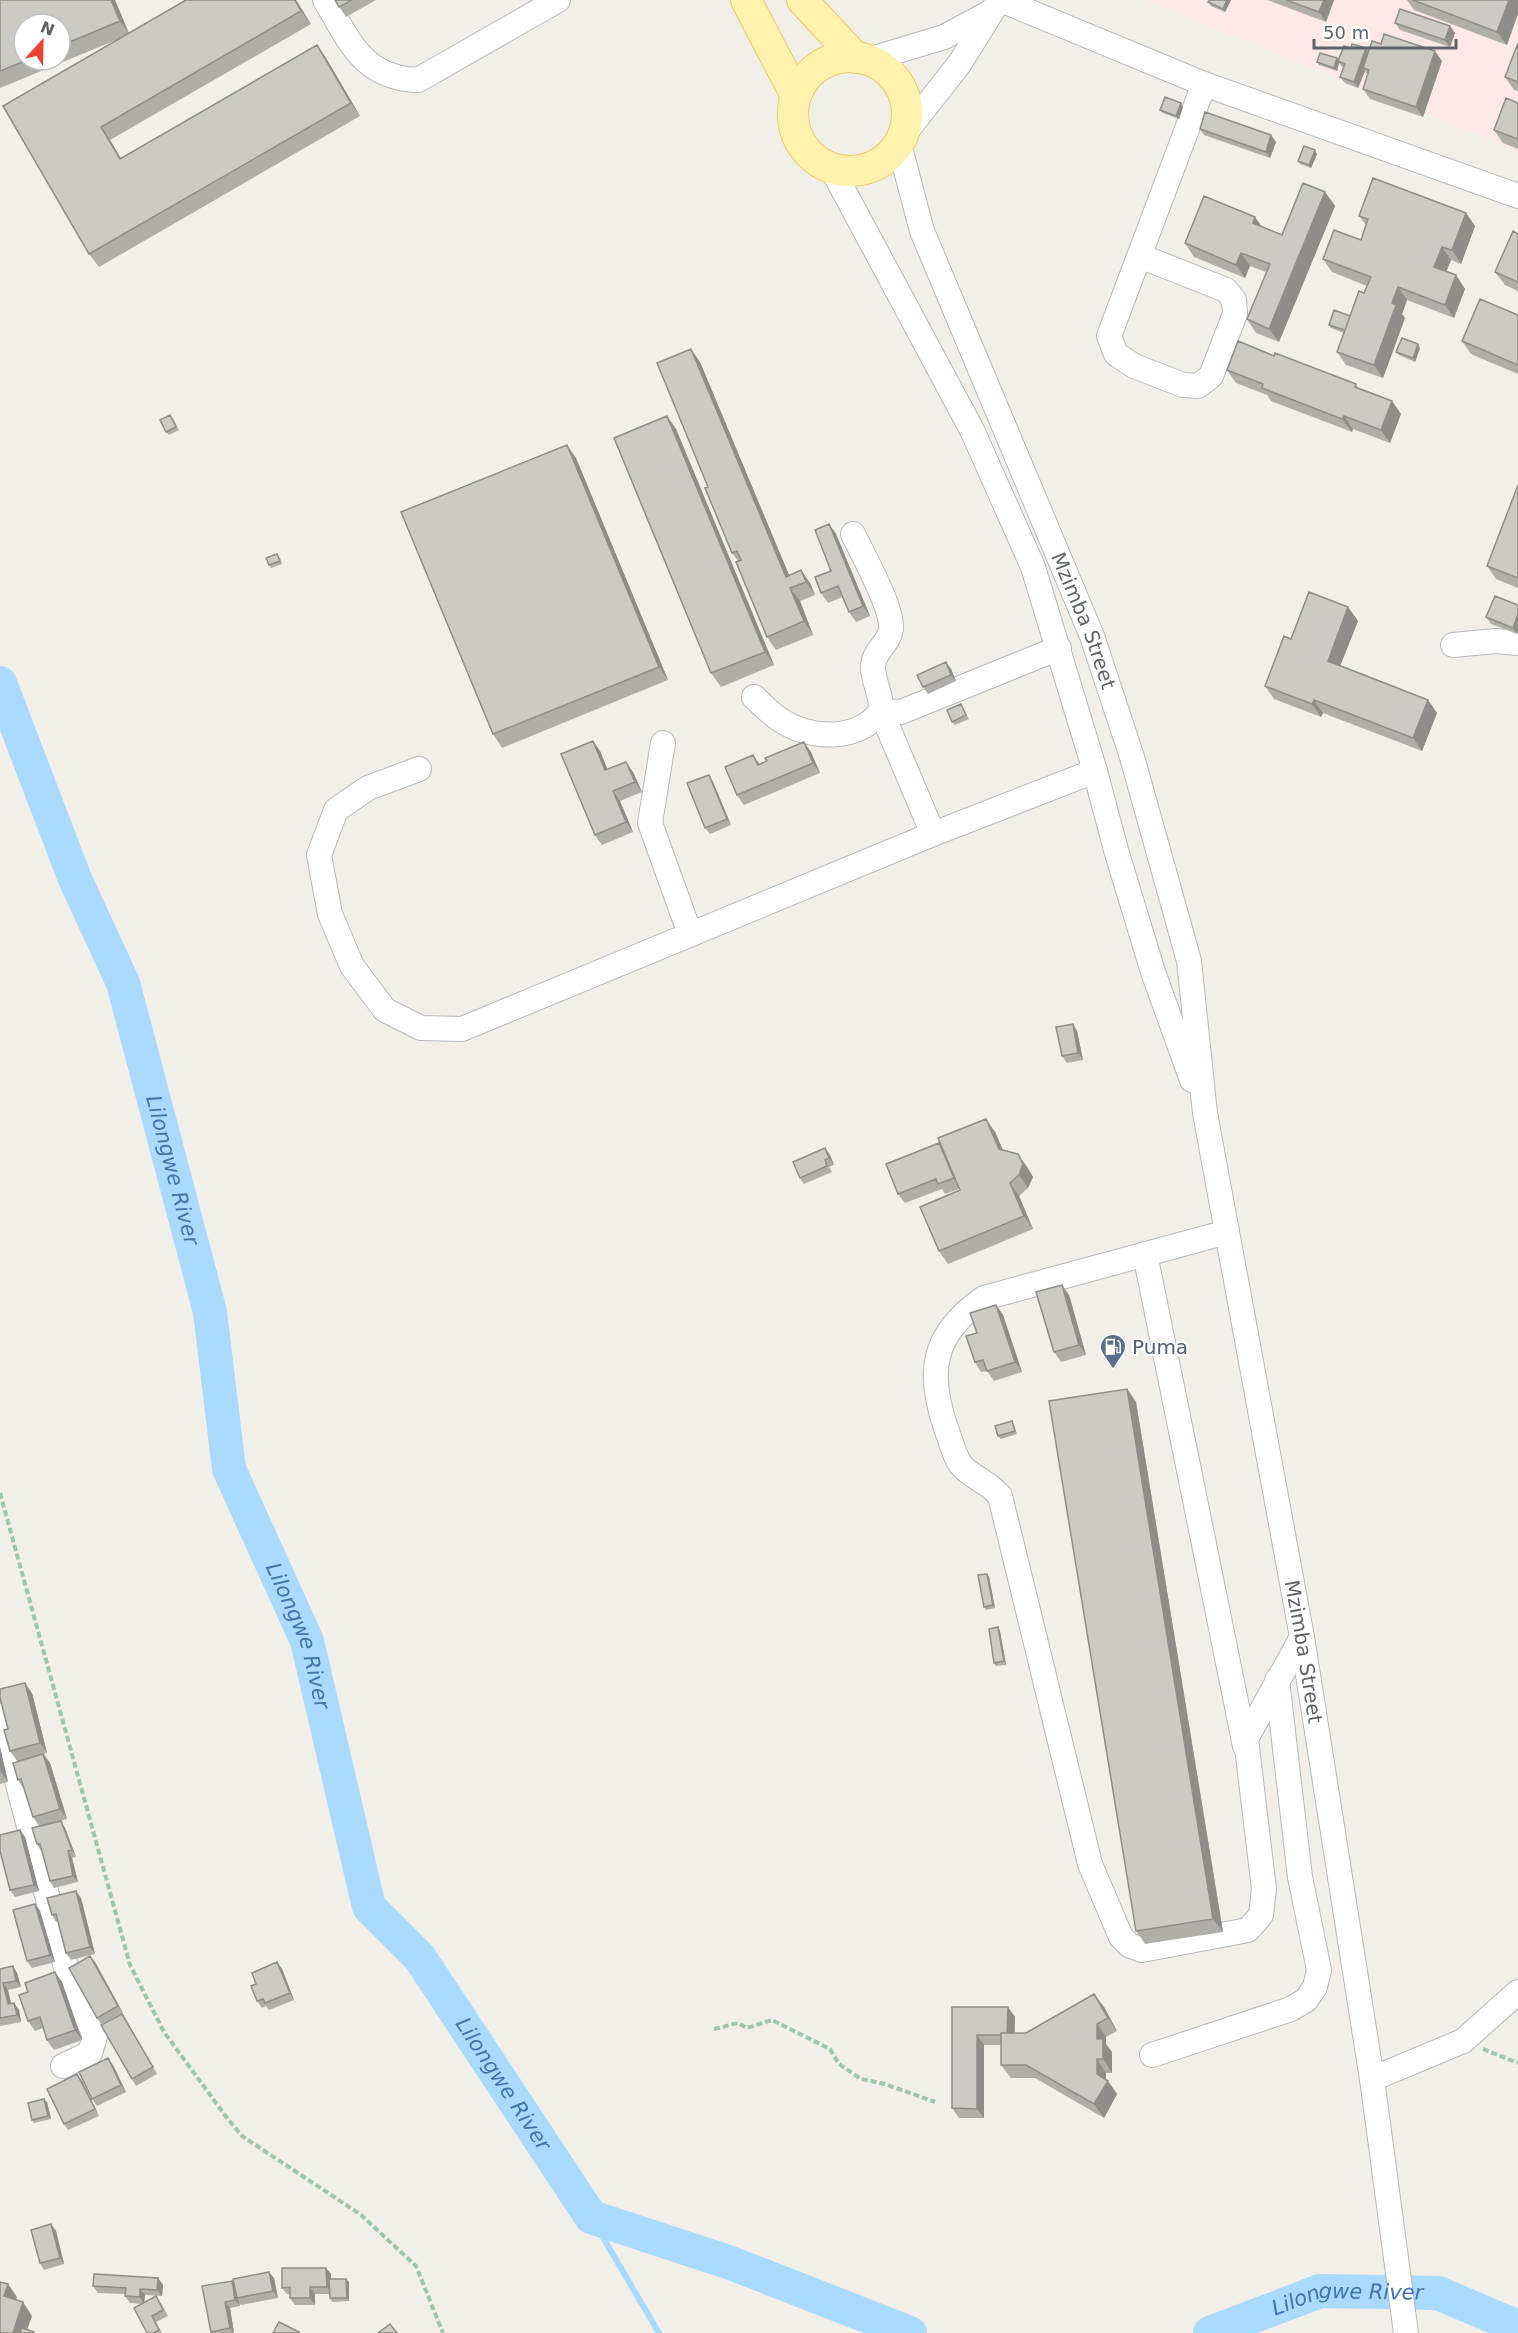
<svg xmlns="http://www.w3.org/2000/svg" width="1518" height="2333" viewBox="0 0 1518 2333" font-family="'DejaVu Sans',sans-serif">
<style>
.medical{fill:#fce8e6}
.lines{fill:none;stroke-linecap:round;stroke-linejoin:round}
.stream{stroke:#aadaff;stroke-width:6}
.river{stroke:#aadaff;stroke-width:34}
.minor-casing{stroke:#b5b8bc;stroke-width:26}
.major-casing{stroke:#f2c960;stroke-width:32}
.path{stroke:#9cc7a9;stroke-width:4;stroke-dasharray:6 3;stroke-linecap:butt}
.minor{stroke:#fff;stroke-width:24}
.major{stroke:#fff2af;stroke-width:30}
.wall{fill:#afaea9;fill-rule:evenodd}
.shaded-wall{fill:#8f8d8a}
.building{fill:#cccac5;stroke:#8f8d8a;stroke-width:1.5}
.labels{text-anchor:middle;stroke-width:4.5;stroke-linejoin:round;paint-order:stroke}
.street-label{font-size:20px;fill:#5f6368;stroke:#fff}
.service-label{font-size:20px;fill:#4e5e75;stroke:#fff;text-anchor:start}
.water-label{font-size:21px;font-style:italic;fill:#4174aa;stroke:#fff}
</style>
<rect width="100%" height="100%" fill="#f1efe8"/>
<path class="medical" d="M1144,0H1518V151Z"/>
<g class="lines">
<path class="stream" d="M591,2217L659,2333"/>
<g class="river">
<path id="s1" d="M0,683L75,879L123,983L210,1312L229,1469L307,1641L369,1907L420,1958L591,2217L731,2263L910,2333"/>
<path id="s2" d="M1210,2333L1320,2291L1438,2293L1518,2327"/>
</g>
<defs>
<g id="minor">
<path d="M325,0C350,42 363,78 418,80L558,0"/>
<path d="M1001,0L1204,84L1518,196"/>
<path d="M868,60L944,37L989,13"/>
<path d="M905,133L960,63L999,0"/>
<path id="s3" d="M899,144L922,231L1092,636L1132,757L1189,961L1205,1113L1302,1637L1372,2079L1406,2333"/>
<path d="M832,169L972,430L1033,567L1095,771L1116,850L1153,972L1192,1080"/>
<path d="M1140,256L1226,290L1234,300L1235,314L1211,376L1198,386L1183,385L1134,366L1116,354L1109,336L1204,84"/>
<path d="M853,534C863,555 893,608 891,629C889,644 874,650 873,666C872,680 882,693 881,711L933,834"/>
<path d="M1453,645L1496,641L1518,643"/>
<path d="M754,697C762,705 770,713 779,719C810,740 858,742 881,711L901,712L1059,648"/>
<path d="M663,743L650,823L690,934"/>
<path d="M419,769L368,788L336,810L319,855L330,914L352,966L385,1010L421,1028L462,1029L933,834L1095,771"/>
<path d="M1227,1232L984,1298C932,1334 926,1372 947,1431C951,1441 954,1456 961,1465C972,1478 989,1482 1000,1496L1090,1864L1121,1937L1129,1945L1142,1950L1248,1930L1261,1915L1264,1889L1246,1739L1302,1637"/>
<path d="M1145,1254L1245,1746"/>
<path d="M0,1716L69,1979L95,2036L90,2053L63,2066"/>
<path d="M1152,2055L1291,2009L1306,2000L1315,1987L1319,1970L1300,1877L1277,1680"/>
<path d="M1372,2079L1463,2041L1518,1992"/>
</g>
<path id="major" d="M746,0L796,96
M802,0L856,58
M793 114a57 57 0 1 1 114 0a57 57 0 1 1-114 0Z"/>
</defs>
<use href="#minor" class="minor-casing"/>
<use href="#major" class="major-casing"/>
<path class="path" d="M0,1493L130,1965L164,2032L227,2118L242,2136L360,2214L416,2266L443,2333
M714,2029L738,2023L747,2028L772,2020L830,2049L839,2064L861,2079L885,2084L935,2102
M1483,2049L1518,2063"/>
<use href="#minor" class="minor"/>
<use href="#major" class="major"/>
</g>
<path class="wall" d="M0,0H115L129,33L186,0H296L311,24L110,140L121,159L317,45L326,58L360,116L99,267L89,254L3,106L121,38L0,88ZM60,24V60H24Z
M335,0H376L346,17Z
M1231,0L1225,12L1211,6L1208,2Z
M1267,0H1334L1326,22Z
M1407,0H1518L1507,45L1414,10Z
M1395,23L1450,26L1455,33L1450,47L1400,30Z
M1518,43V91L1514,90L1505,77Z
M1381,44L1442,61L1423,117L1370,99L1363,89L1368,75L1365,71L1358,88L1345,83L1340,77L1343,68L1339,63L1337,71L1319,65L1317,62L1337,58L1338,60L1351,48L1369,52Z
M1518,103V149L1503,143L1494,130Z
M1183,107L1179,119L1163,113L1160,110Z
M1200,129L1276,142L1270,158L1204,135Z
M1317,154L1311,168L1300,164L1298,161Z
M1325,192L1335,206L1279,342L1256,333L1247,319L1266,272L1250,266L1245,278L1194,257L1185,243L1262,227L1282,235Z
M1466,213L1475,226L1461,264L1451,260L1446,272L1456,275L1465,289L1454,318L1407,300L1402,314L1405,318L1383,378L1346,365L1337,352L1344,333L1331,328L1329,325L1350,316L1364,293L1367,286L1332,272L1323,259L1361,240L1366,225L1359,216Z
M1518,234V291L1505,285L1495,272Z
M1518,315V374L1471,354L1462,341Z
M1420,348L1415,362L1399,355L1396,352Z
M1274,356L1356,384L1359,389L1392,401L1401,414L1390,443L1353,429L1352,432L1271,401L1267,395L1236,383L1227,370Z
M700,362L789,575L801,570L810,583L815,595L800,601L813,635L776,650L767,637L738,561L732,553L708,487Z
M667,416L676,429L774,665L721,687L711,673Z
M173,418L179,430L169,435L166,432Z
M576,458L668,680L502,748L493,734Z
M1518,485V588L1496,579L1487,566Z
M829,524L836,534L870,616L856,622L849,612L842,597L828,603L821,593L831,571Z
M280,557L282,564L271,568L269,565Z
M1495,596L1517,634L1491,624L1486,617Z
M1348,607L1358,621L1340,666L1428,700L1437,713L1422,751L1323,713L1321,717L1274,699L1265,686L1291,639Z
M951,669L956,681L928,694L923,687Z
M961,704L969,719L955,725L952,722Z
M593,741L600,751L607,769L633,772L642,792L620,801L633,832L602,845L595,835Z
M811,752L820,773L744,805L737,795L753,755L760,764Z
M709,775L713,782L731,825L710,834L705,828Z
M1073,1024L1077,1031L1083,1060L1067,1063L1062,1056Z
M995,1132L1003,1150L1027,1167L1033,1177L1028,1188L1019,1196L1033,1229L948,1264L939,1251L960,1190L959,1189L945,1194L942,1189L905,1203L898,1194Z
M825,1148L830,1155L834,1165L829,1167L832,1172L804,1184L800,1178Z
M1069,1295L1086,1355L1061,1362L1054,1352Z
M996,1305L1003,1315L1022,1372L994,1381L987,1371L981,1372L975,1362L977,1333Z
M1127,1389L1136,1402L1223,1932L1145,1944L1136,1931Z
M1012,1421L1014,1425L1017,1434L1001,1439L998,1436Z
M987,1574L989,1577L995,1608L986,1610L984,1607Z
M998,1627L1000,1631L1006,1665L996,1666L994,1663Z
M32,1693L47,1753L44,1754L50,1763L67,1819L54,1823L65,1828L76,1857L72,1858L78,1882L54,1888L50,1881L42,1851H41L37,1844L39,1826L33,1817L24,1789L18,1780L17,1761L10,1751L8,1729Z
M0,1747L8,1782L0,1784Z
M20,1830L25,1837L39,1891L15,1897L10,1890Z
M81,1898L95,1954L71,1960L66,1953L58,1921L56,1922L52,1915Z
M35,1904L40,1911L55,1962L32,1968L27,1961Z
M95,1962L123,2013L101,2024L97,2018Z
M277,1962L282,1969L294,2000L269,2010L266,2006L262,2008L257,2001L256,1984Z
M13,1966L17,1973L21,1987L8,1990L11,2004L14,2003L19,2010L21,2022L0,2026V1969Z
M55,1972L62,1982L82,2040L54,2050L47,2040L43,2028L35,2031L28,2021V1992Z
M952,2007H1008L1015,2017V2033H1026L1104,2007L1117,2031L1106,2037V2044L1112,2052V2073H1106V2080L1117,2094L1104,2118L1035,2078H1011L1001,2065V2045H984V2118H959L952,2108Z
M126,2020L157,2074L136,2086L132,2079Z
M113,2065L126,2092L97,2106L92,2099Z
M82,2081L99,2116L68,2130L64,2124Z
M47,2102L51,2119L34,2123L32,2120Z
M51,2224L56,2231L64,2264L44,2270L40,2263Z
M326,2268L331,2274V2279L349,2282V2301L332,2302L330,2298L329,2294H315V2305H295L290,2298V2294H287L282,2288Z
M158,2278L163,2285L162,2296L145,2295L144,2302L156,2296L161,2303L168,2316L156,2322L162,2333H147L141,2304L130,2303L125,2296L126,2294L98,2293L93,2286Z
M274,2278L278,2298L241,2305L239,2302L240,2306L230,2308L234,2333H211V2332L234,2284Z"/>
<path class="shaded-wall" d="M111,0H115L129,34L120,21Z
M295,0H296L311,24L301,11Z
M1227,0H1231L1225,12L1223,9Z
M1324,0H1334L1326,22L1319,12Z
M1509,0H1518V14L1507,45L1497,32Z
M1450,26L1455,33L1450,47L1445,40Z
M317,45L326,58L360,116L351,103Z
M1366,48L1371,55L1363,68L1365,71L1358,88L1354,82Z
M1435,51L1442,61L1423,117L1416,107Z
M1337,58L1340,62L1338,61L1339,63L1337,71L1334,68Z
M1181,103L1183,107L1179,119L1176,116Z
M101,127L110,140L129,172L120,159Z
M1271,135L1276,142L1270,158L1266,152Z
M1315,150L1317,154L1311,168L1309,165Z
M1325,192L1335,206L1279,342L1269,329Z
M1466,213L1475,226L1461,264L1452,250Z
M1255,217L1265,231L1253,223Z
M1442,247L1451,260L1443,280L1434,267Z
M1241,253L1250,266L1245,278L1236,265Z
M1456,275L1465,289L1454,318L1445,305Z
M1398,287L1407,300L1402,314L1405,318L1383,378L1374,365L1392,303Z
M1418,344L1420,348L1415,362L1413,358Z
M691,349L700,362L794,587L786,577Z
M1392,401L1401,414L1390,443L1381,430Z
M667,416L676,429L774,665L765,652Z
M1344,416L1353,429L1352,432L1342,419Z
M567,445L576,458L668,680L659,667Z
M829,524L836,534L870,616L863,606Z
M801,570L810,583L815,595L806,582Z
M790,588L800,601L813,635L804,621Z
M1348,607L1358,621L1337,674L1328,661Z
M1518,614V632L1517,634L1513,628Z
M946,662L951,669L956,681L951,675Z
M1314,700L1323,713L1321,717L1312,704Z
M1428,700L1437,713L1422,751L1413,738Z
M593,741L600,751L612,780L605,770Z
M804,742L811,752L820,773L813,763Z
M626,762L633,772L642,792L635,782Z
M709,775L713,782L731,825L727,819Z
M613,791L620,801L633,832L626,822Z
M1073,1024L1077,1031L1083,1060L1078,1053Z
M986,1119L995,1132L1008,1162L999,1149Z
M825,1148L830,1155L834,1165L829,1158Z
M1018,1154L1027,1167L1033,1177L1028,1188L1019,1175Z
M1010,1183L1019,1196L1033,1229L1024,1216Z
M1062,1285L1069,1295L1086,1355L1079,1345Z
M996,1305L1003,1315L1022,1372L1015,1362Z
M1127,1389L1136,1402L1223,1932L1213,1919Z
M987,1574L989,1577L995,1608L993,1605Z
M998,1627L1000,1631L1006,1665L1004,1661Z
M25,1683L32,1693L47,1753L40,1743Z
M0,1747L8,1782L1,1772L0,1768Z
M43,1754L50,1763L67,1819L60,1809Z
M61,1821L65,1828L76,1857L72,1850Z
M20,1830L25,1837L39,1891L34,1885Z
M68,1851L72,1858L78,1882L73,1876Z
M76,1891L81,1898L95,1954L90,1947Z
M35,1904L40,1911L55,1962L50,1955Z
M90,1956L95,1962L123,2013L118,2006Z
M277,1962L282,1969L294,2000L290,1993Z
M13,1966L17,1973L21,1987L16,1981Z
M55,1972L62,1982L82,2040L75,2030Z
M3,1983L8,1990L13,2011L8,2004Z
M1094,1994L1104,2007L1117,2031L1108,2018Z
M14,2003L19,2010L21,2022L17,2015Z
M1008,2007L1015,2017L1014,2045L1007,2035Z
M1097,2024L1106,2037V2044L1112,2052V2073L1103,2059L1097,2039Z
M977,2035L984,2045V2118L977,2109Z
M108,2058L113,2065L126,2092L121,2085Z
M1097,2059L1106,2073V2084L1108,2081L1117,2094L1104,2118L1094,2104L1097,2074Z
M77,2074L82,2081L99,2116L95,2109Z
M44,2099L47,2102L51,2119L48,2116Z
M51,2224L56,2231L64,2264L60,2258Z
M326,2268L331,2274V2294L327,2287Z
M269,2272L274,2278L278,2298L273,2291Z
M158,2278L163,2285L162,2296L157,2290Z
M346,2279L349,2282V2301L347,2298Z
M232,2281L236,2287L237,2298L239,2302L240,2306L235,2300Z
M8,2284L17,2297L13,2309L4,2296Z
M310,2287L315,2294V2305L310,2298Z
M140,2289L145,2295L144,2304L140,2297Z
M23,2302L32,2316L26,2333H13Z
M225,2302L230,2308L234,2333L230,2328Z"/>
<path class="building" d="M0,0H111L120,21L60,46V24H24V60H27L0,71Z
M186,0H295L301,11L101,127L120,159L317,45L351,103L89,254L3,106Z
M335,0H352L339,7Z
M1210,0H1227L1223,9L1208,2Z
M1286,0H1324L1319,12Z
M1413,0H1509L1497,32Z
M1400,9L1450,26L1445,40L1395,23Z
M1384,34L1435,51L1416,107L1363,89L1369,70L1363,68L1372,41L1381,44Z
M1518,43V82L1505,77Z
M1352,44L1366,48L1354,82L1340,77L1345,64L1338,61L1344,46L1351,48Z
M1320,53L1337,58L1334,68L1317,62Z
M1165,97L1181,103L1176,116L1160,110Z
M1506,98L1518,103V139L1494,130Z
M1205,112L1271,135L1266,152L1200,129Z
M1304,146L1315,150L1309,165L1298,161Z
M1373,178L1466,213L1452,250L1442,247L1434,267L1456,275L1445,305L1398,287L1392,303L1396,305L1374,365L1337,352L1359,291L1364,293L1371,277L1323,259L1334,230L1361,240L1368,219L1359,216Z
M1303,183L1325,192L1269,329L1247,319L1270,264L1241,253L1236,265L1185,243L1204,196L1255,217L1253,223L1282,235Z
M1513,231L1518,234V282L1495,272Z
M1480,299L1518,315V365L1462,341Z
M1334,310L1350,316L1345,330L1329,325Z
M1402,338L1418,344L1413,358L1396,352Z
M1238,341L1274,356L1275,353L1356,384L1355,387L1392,401L1381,430L1344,416L1342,419L1262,388L1263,384L1227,370Z
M691,349L786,577L801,570L806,582L790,588L804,621L767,637L736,562L741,560L737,551L732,553L705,488L708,487L657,363Z
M170,415L176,427L166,432L160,420Z
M667,416L765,652L711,673L614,438Z
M567,445L659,667L493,734L401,512Z
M1518,485V578L1487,566Z
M829,524L863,606L849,612L838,586L821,593L815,577L831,571L815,530Z
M277,554L280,561L269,565L266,558Z
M1309,592L1348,607L1328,661L1428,700L1413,738L1314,700L1312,704L1265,686L1284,636L1291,639Z
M1495,596L1518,605V614L1513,628L1486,617Z
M946,662L951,675L923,687L917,675Z
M961,704L966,715L952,722L947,710Z
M593,741L605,770L626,762L635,782L613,791L626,822L595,835L561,754Z
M804,742L813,763L737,795L725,767L753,755L758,765L767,761L765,758Z
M709,775L727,819L705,828L687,783Z
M1073,1024L1078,1053L1062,1056L1056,1027Z
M986,1119L999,1149L1018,1154L1023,1164L1019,1175L1010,1183L1024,1216L939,1251L920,1207L960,1190L938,1138Z
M939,1143L954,1178L938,1184L936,1179L898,1194L886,1164Z
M825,1148L829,1158L825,1160L827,1166L800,1178L793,1162Z
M1062,1285L1079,1345L1054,1352L1036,1292Z
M996,1305L1015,1362L987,1371L983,1360L975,1362L966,1336L977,1333L970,1313Z
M1127,1389L1213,1919L1136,1931L1049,1401Z
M1012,1421L1015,1431L998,1436L995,1426Z
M987,1574L993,1605L984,1607L978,1575Z
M998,1627L1004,1661L994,1663L989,1629Z
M25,1683L40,1743L10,1751L4,1730L8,1729L0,1698V1689Z
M43,1754L60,1809L33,1817L21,1779L18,1780L13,1763Z
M61,1821L72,1850L68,1851L73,1876L50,1881L40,1844H37L32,1828Z
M20,1830L34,1885L10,1890L0,1851V1835Z
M76,1891L90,1947L66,1953L56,1914L52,1915L47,1898Z
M35,1904L50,1955L27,1961L13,1910Z
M90,1956L118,2006L97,2018L69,1968Z
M277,1962L290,1993L265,2003L263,1999L257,2001L251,1986L256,1984L252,1973Z
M13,1966L16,1981L3,1983L8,2004L14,2003L17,2015L0,2018V1969Z
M55,1972L75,2030L47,2040L40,2017L28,2021L19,1995L28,1992L25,1983Z
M1094,1994L1108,2018L1097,2024V2039H1103V2059H1097V2074L1108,2081L1094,2104L1026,2065H1001V2033H1026Z
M952,2007H1008L1007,2033H1001V2035H977V2109L952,2108Z
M122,2014L153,2067L132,2079L101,2025Z
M108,2058L121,2085L92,2099L79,2072Z
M77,2074L95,2109L64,2124L47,2089Z
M44,2099L48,2116L32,2120L28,2103Z
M51,2224L60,2258L40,2263L31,2230Z
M282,2268H326L327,2287H310V2298H290V2287L282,2288Z
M269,2272L273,2291L237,2298L233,2279Z
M94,2274L158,2278L157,2290L140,2289V2297L125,2296L126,2288L93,2286Z
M329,2279H346L347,2298H330Z
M232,2281L235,2300L225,2302L230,2328L211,2332L202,2286Z
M0,2282L8,2284L4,2296L23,2302L13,2333H0Z
M156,2296L163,2310L152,2316L159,2330L154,2333H147L134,2308Z
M279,2322L299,2332L298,2333H273Z
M390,2324L397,2333H378Z
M22,2328L34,2332L33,2333H20Z"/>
<defs>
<symbol id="fuel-pin" viewBox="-11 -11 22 30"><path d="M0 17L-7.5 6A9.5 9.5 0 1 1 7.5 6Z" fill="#5c6f8a" stroke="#fff"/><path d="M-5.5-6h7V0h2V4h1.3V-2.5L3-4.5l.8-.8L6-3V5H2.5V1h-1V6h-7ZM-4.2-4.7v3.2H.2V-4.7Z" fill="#fff"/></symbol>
</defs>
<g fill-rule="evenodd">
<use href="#fuel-pin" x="1098" y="1332" width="30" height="40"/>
</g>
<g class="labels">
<g class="street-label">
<text dy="7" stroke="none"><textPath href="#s3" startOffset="512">Mzimba Street</textPath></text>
<text dy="7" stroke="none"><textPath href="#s3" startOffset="1569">Mzimba Street</textPath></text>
</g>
<g class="service-label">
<text x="1132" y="1354">Puma</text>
</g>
<g class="water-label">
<text dy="7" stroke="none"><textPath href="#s1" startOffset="518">Lilongwe River</textPath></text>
<text dy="7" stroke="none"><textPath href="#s1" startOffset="1004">Lilongwe River</textPath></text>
<text dy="7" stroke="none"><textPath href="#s1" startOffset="1508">Lilongwe River</textPath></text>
<text dy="7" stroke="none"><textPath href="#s2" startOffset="144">Lilongwe River</textPath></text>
</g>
</g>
<g transform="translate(42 42) rotate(22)"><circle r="28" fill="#ffffff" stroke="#bfc1c3" stroke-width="1.5"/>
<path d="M0-4.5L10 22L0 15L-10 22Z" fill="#ea4335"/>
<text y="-9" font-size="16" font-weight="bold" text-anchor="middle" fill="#5f6368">N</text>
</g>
<path d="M1314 39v9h142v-9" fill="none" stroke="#5f6368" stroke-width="3"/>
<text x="1323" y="39" font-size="18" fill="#5f6368" stroke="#ffffff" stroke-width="4.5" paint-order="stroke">50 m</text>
</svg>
